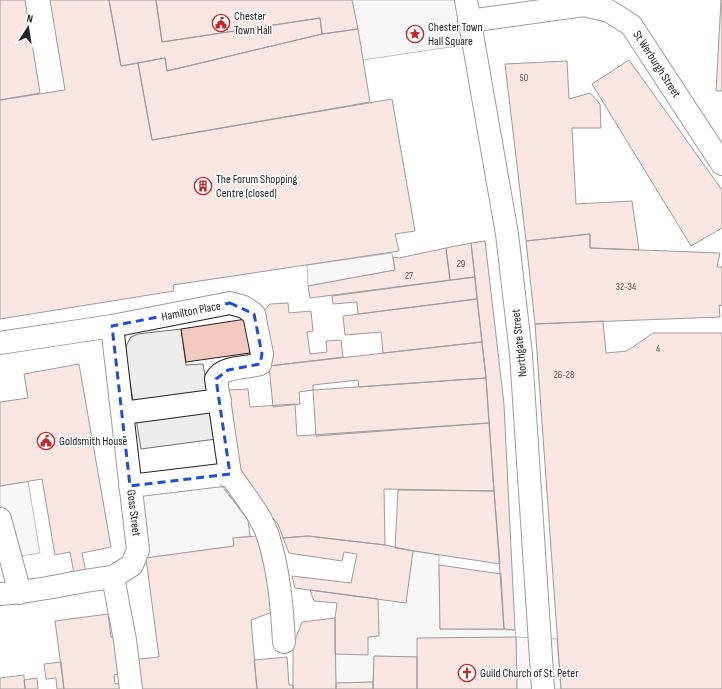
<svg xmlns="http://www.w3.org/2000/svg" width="722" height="689" viewBox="0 0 722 689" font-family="'Sofia Sans Condensed',sans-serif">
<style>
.parking{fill:#ededed;stroke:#6f6f6f}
.building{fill:#f3c9c0;stroke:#222}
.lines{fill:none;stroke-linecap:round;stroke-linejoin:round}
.minor-casing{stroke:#222;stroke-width:24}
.minor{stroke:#fff;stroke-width:22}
.fence{stroke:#222;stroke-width:1;stroke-dasharray:5 2;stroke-linecap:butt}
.marked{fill:none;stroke:#1d4ed8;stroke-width:3;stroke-dasharray:8 5;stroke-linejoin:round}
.labels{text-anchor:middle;stroke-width:3;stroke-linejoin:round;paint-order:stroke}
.number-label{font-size:10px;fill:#564c4a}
.poi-label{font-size:12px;fill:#222;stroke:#fff;text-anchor:start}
.street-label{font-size:12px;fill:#222;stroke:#fff}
</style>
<rect width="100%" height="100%" fill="#fff"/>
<path class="parking" d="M352,0H466L465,42L457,46L363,60Z
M392,253L395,270L308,286L307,265Z
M181,329L186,365L203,364L216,439L141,449L125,352L127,344L131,337L138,334Z
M217,479L248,520L250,536L233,538L234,546L146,558L139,500L145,491Z
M28,481L40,553L0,559V486Z
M413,551L439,555L440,629L515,630L516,637L557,639L561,689H517L516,637L417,657L374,656L373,682L336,683L335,654L368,637L378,599Z"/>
<path class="building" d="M0,0H25L40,93L0,100Z
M50,0H109L121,66L138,63L152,140L392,99L415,231L395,234L399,251L173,285L174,291L0,319V100L65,90Z
M109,0H156L162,42L320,18L322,34L167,71L165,58L121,66Z
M156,0H352L358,29L322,34L320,18L162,42Z
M721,0H722V91H716Z
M358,29L370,102L152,140L138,63L165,58L167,71L322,34Z
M629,60L722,190V228L691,246L592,84Z
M567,61L569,99L590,93L600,104L601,128H572L576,204L632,201L639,250L590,248V234L526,241L505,64Z
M590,234V248L720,253L717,267H722V306L719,305L720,317L535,324L526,241Z
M485,241L504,404L515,630L504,629L486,378L471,243Z
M471,243L475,277L450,280L446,248Z
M446,248L450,280L310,298L308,286L395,270L393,257L399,258Z
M475,277L477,299L358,314L357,302L333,304L332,296Z
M477,299L482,342L383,353L381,332L345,335L343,316Z
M288,303L289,313L311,311L313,331L307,332L310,354L327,352L326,341L341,340L343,357L269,366L264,311L270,304Z
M246,319L250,353L186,362L181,329Z
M603,321L606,353L627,351L653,333H722V689H561L535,324Z
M482,342L486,378L359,387L358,380L313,385V390L299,392L300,404L273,407L269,366Z
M79,364L111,547L82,553L86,572L74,574L70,552L55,555L42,479L0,486V402L28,398L24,374Z
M486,378L489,423L316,436L313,390Z
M248,389L250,407L295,404L297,436L489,423L494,491L384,489L385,545L308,536L283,538L278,524L241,481L229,390Z
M398,490L494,491L500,564L395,548Z
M257,536L275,611L251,620L257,689H141L138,659L159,657L146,558L234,546L233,538Z
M308,536L385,545L413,551L406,603L295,588L292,576L351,583L357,554L344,552L342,561L289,553L283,538Z
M439,565L501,574L504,629H440Z
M310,590L378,599L379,636L368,637V655L335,654V618L337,603L314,601Z
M108,614L111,637L117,636L122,673L114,675L115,684L124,683L125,689H64L55,621Z
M335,618L336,689H293V645L302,622Z
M516,637L517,689H417V638Z
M374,656L417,657V689H373Z
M287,657L289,685H293V689H257L254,660Z
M61,662L64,689H57L56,678L46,679L44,664Z
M24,675L25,689H0V678Z
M37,678L38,689H25L24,680Z
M373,682V689H336V683Z"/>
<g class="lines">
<defs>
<path id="minor" d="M466,0L507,234L521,354L543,689
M469,21L584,5L609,11L631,25L722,164
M112,326L138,550L132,565L113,577L125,640L131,689
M0,343L112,326L230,303L244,307L254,314L262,354L260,364C247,368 223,366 216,379L230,474L130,486
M123,413L220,400
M230,474C242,493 261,514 268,536C279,570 282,607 284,642
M0,519L20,593
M0,594C38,592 75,581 113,577"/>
</defs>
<use href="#minor" class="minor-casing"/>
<use href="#minor" class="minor"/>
<path class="fence" d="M220,484L248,520L250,536"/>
</g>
<path d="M0 0H722V689H0ZM230,303L254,314L262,354L260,364L228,370L216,379L230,474L130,486L112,326Z" fill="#fff" fill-opacity=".55" fill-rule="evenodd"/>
<path class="marked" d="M230,303L254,314L262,354L260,364L228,370L216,379L230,474L130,486L112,326Z"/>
<defs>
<symbol id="civic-ring" viewBox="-11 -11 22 22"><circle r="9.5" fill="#fff" stroke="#c62828" stroke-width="1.5"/><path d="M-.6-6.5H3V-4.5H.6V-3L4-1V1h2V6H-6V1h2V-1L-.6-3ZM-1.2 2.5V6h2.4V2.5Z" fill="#c62828"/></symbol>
<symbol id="sight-ring" viewBox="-11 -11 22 22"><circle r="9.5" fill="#fff" stroke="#c62828" stroke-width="1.5"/><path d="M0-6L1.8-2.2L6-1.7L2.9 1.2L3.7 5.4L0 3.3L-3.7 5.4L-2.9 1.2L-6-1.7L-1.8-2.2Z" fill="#c62828"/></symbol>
<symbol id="building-ring" viewBox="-11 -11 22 22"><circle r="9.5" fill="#fff" stroke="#c62828" stroke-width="1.5"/><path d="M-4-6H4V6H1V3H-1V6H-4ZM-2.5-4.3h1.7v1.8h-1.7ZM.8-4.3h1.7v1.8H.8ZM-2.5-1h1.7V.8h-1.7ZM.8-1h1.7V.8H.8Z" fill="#c62828"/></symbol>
<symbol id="church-ring" viewBox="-11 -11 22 22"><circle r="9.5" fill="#fff" stroke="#c62828" stroke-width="1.5"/><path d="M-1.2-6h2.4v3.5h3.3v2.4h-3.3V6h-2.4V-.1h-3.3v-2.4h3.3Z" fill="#c62828"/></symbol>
</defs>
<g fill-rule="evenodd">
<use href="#civic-ring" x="211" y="13" width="20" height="20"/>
<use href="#sight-ring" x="405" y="24" width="20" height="20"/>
<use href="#building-ring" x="193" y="176" width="20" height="20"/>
<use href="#civic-ring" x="36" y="431" width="20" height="20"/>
<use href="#church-ring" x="457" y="663" width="20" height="20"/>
</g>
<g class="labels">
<g class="number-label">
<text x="524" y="81">50</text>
<text x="461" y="267">29</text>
<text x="409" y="279">27</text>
<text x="626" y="290">32-34</text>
<text x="658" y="352">4</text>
<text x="564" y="378">26-28</text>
</g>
<g class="poi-label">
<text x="234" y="20">Chester<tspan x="234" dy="14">Town Hall</tspan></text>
<text x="428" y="31">Chester Town<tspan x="428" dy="14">Hall Square</tspan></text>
<text x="216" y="183">The Forum Shopping<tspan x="216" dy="14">Centre (closed)</tspan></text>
<text x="59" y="445">Goldsmith House</text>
<text x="480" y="677">Guild Church of St. Peter</text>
</g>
<g class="street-label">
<text transform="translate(657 64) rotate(57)" y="4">St Werburgh Street</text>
<text transform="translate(191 311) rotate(-11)" y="4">Hamilton Place</text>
<text transform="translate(519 343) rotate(-96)" y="4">Northgate Street</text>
<text transform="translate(134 513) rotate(83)" y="4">Goss Street</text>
</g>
</g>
<g transform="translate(28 28) rotate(12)" stroke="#ffffff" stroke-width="3" paint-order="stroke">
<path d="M0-3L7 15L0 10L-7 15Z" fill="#222222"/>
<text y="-6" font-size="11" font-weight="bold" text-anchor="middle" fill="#222222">N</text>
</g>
</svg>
